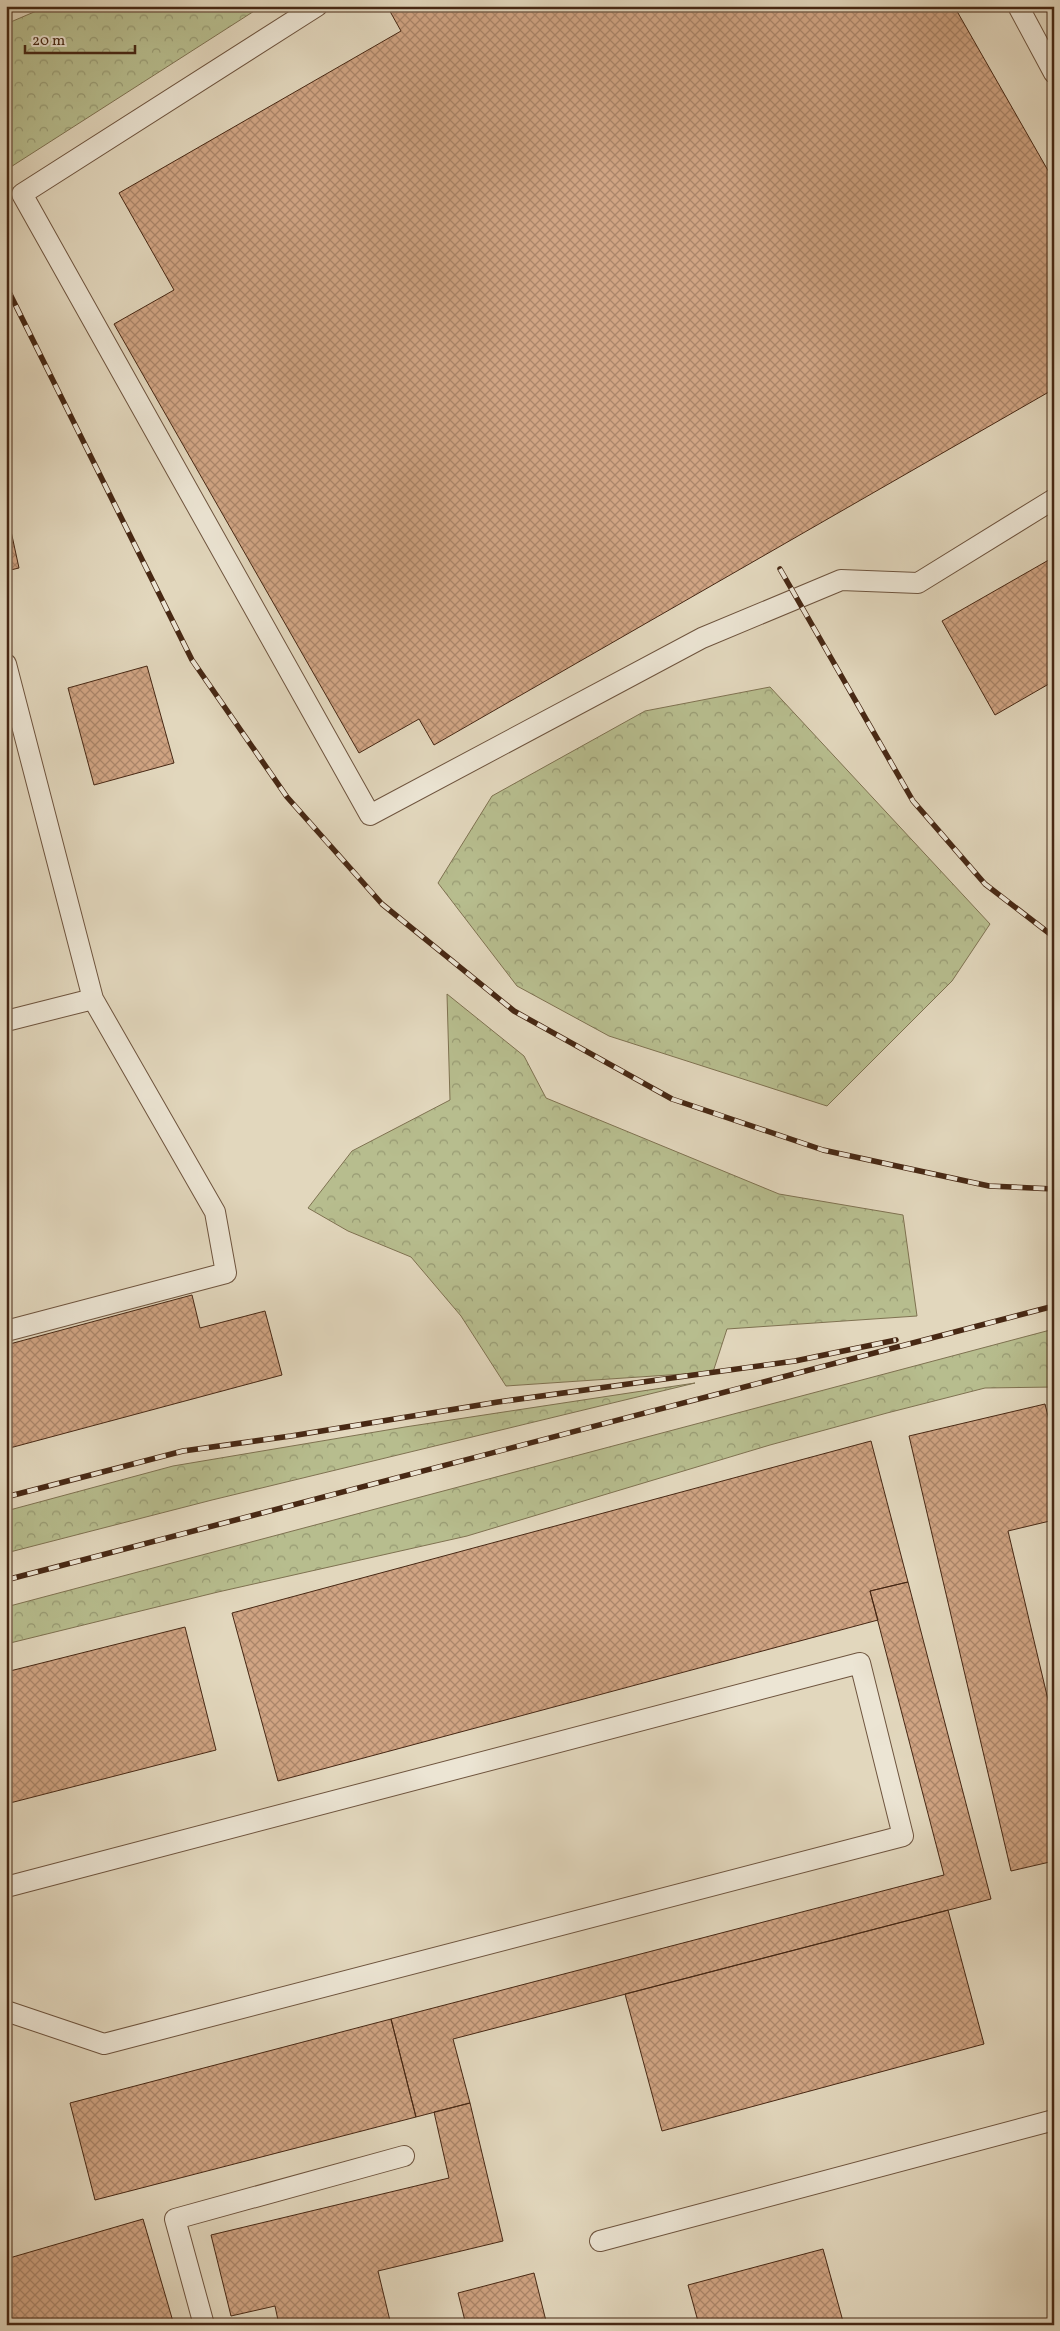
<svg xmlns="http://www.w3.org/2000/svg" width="1060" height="2331" viewBox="0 0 1060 2331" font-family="Vollkorn,serif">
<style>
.forest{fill:url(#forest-crowns);stroke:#7f7251}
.building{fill:url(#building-cross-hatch);stroke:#472814}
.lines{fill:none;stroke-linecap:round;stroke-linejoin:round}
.service-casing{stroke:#6e543e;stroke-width:22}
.service{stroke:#ece5d4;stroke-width:20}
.rail-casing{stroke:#472814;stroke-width:5.5}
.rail{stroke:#ece5d4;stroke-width:4;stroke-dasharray:11;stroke-linecap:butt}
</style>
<defs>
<pattern id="forest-crowns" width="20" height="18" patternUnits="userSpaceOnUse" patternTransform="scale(1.25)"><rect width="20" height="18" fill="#b7bd8e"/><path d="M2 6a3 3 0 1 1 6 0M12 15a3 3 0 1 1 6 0" fill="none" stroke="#979a73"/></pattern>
<pattern id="building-cross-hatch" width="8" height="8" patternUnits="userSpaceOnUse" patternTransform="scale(1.25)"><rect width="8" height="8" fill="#d0a483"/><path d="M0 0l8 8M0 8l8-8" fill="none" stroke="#ab866a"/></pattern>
</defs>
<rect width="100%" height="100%" fill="#e2d7bd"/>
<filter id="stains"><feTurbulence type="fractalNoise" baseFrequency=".004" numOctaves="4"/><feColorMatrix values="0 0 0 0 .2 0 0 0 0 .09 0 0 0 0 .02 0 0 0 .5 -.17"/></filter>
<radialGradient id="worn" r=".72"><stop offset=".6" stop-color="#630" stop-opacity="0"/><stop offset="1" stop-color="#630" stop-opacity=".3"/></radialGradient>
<path class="forest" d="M48,6H262L6,170V24Z
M770,687L990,924L952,981L827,1106L609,1036L517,986L438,883L492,796L645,711Z
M447,994L524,1056L546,1098L779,1194L903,1215L917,1316L727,1329L713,1372L506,1386L461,1316L411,1257L348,1231L308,1208L352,1151L450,1100Z
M1054,1329V1387L985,1388L887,1413L770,1445L467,1536L218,1592L6,1644V1607Z
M695,1383L212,1500L6,1553V1511L173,1466L405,1427Z"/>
<path class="building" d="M387,6H954L1054,181V389L434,745L419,719L359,753L114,324L174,290L119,193L401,31Z
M6,508L19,568L6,571Z
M1054,557V681L995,715L942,621Z
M147,666L174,763L94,785L68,688Z
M192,1295L200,1328L265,1311L282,1375L6,1449V1345Z
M1045,1404L1054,1440V1520L1008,1531L1054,1725V1861L1011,1871L909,1436Z
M871,1441L908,1582L870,1591L878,1620L278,1781L232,1613Z
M908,1582L991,1899L453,2039L470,2103L416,2117L391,2019L944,1875L870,1591Z
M185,1627L216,1750L6,1804V1672Z
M948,1910L984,2044L662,2131L625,1994Z
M391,2019L416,2117L95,2200L70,2103Z
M470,2103L503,2241L378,2271L391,2325H279L275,2306L231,2316L211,2235L449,2178L434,2112Z
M143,2219L174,2325H6V2259Z
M823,2249L844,2325H699L688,2285Z
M534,2273L547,2325H466L458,2293Z"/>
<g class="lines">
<defs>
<path id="service" d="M317,6L22,194L370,815L702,638L841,580L918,583L1054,499
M1018,6L1054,73
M6,664L93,999L215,1212L226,1273L6,1331
M6,1021L93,999
M6,1887L860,1663L903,1836L104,2044L6,2011
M600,2241L1054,2120
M204,2325L175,2219L404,2156"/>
</defs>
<use href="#service" class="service-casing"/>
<use href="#service" class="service"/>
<defs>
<path id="rail" d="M6,286L192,660L287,797L382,904L514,1011L672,1099L823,1150L989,1186L1054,1189
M780,569L913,801L985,884L1054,937
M6,1497L183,1451L291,1436L498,1402L795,1361L896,1340
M6,1580L1054,1306"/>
</defs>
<use href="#rail" class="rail-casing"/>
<use href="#rail" class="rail"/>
</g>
<rect width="1060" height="2331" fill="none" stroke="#e2d7bd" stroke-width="25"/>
<rect x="8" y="8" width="1045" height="2316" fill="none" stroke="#472814" stroke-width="2.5"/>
<rect x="12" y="12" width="1035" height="2306" fill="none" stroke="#472814"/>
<path d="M25 45v8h110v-8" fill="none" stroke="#472814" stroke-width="2.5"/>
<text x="32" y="45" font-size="15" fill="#472814" stroke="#ece5d4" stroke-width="4" paint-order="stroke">20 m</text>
<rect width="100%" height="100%" filter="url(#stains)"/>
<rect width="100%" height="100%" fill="url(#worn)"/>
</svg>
